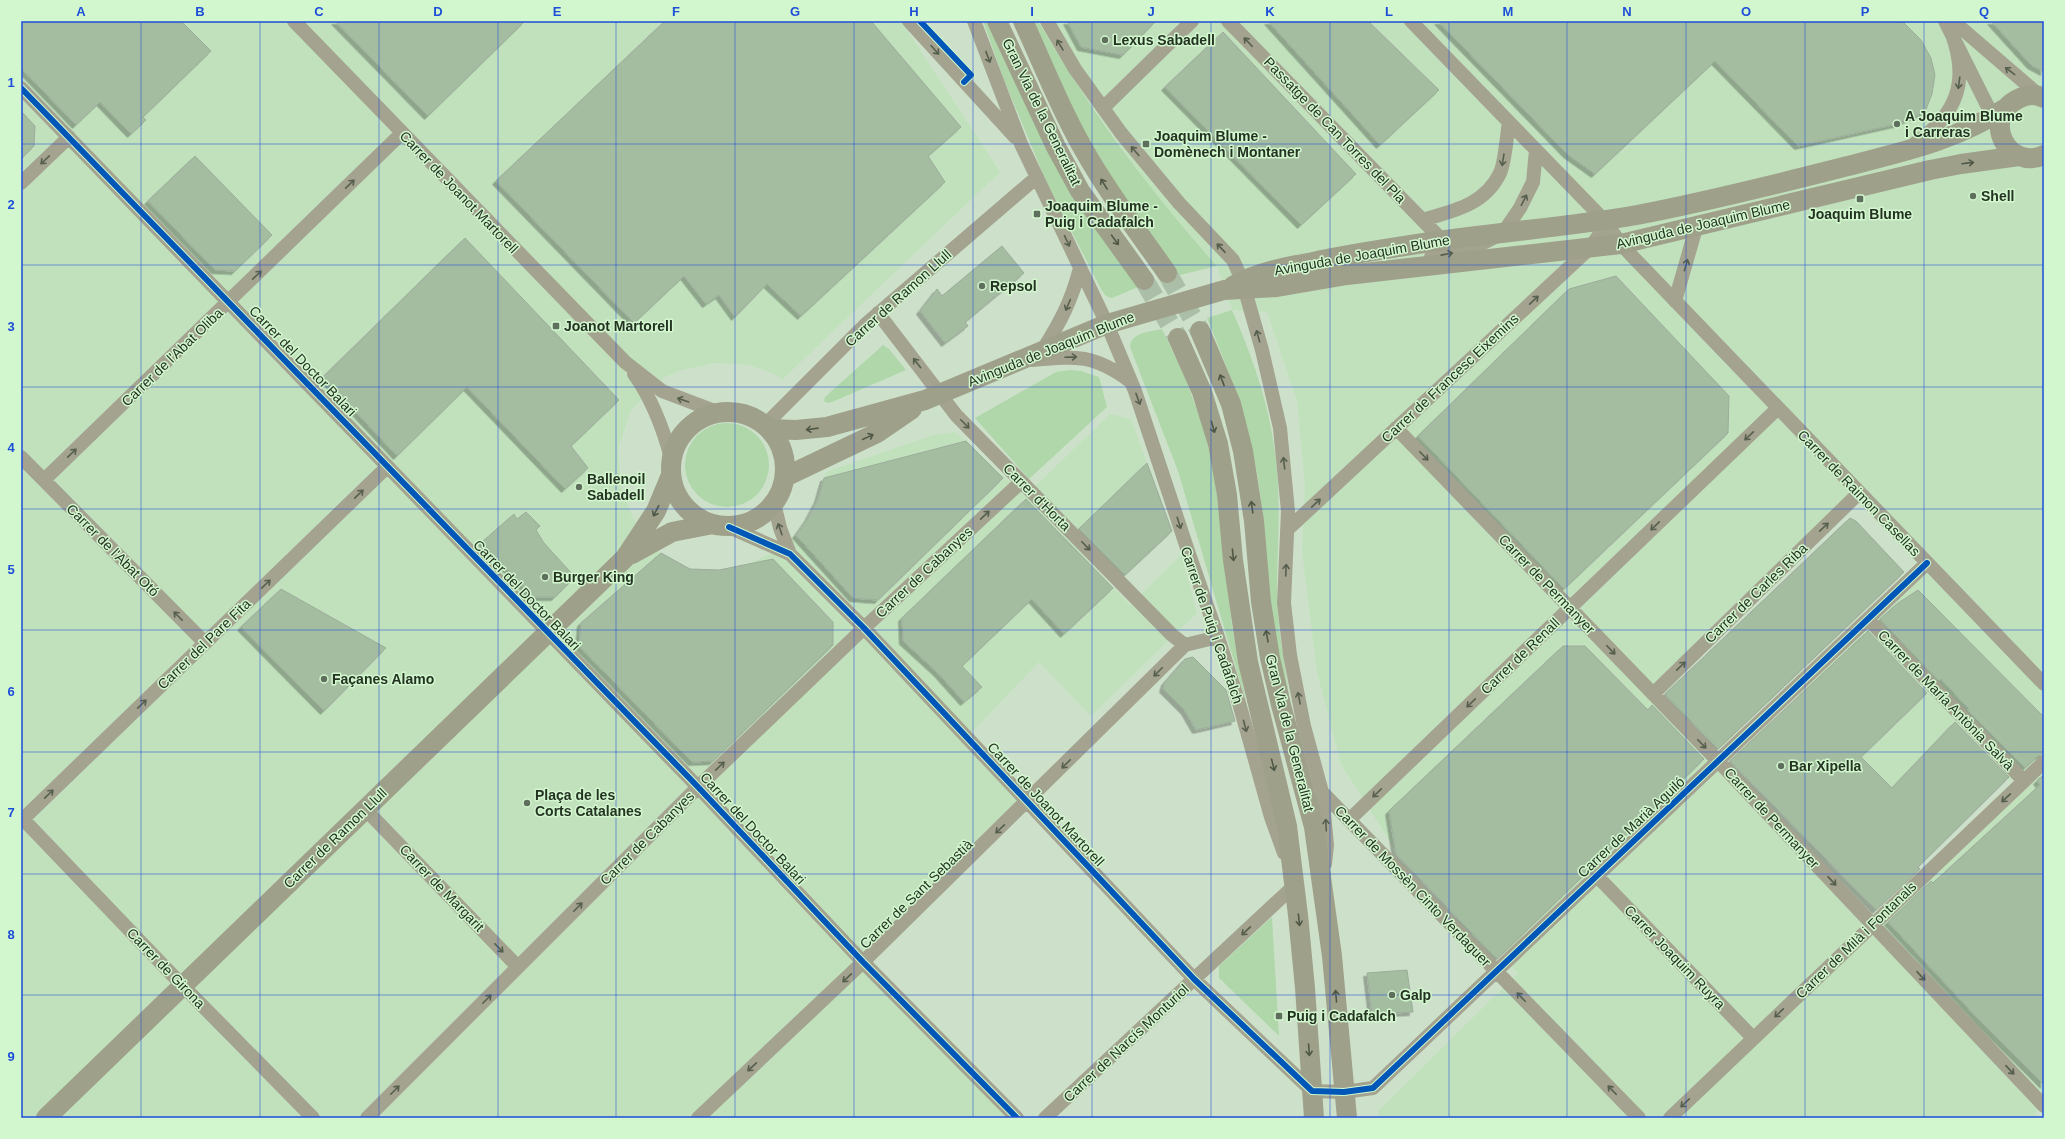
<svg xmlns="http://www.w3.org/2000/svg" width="2065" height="1139" viewBox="0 0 2065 1139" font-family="Arial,sans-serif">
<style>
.built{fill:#c1e1bd;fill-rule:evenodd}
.green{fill:#afd7aa}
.building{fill:#a4bda1;stroke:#9cac9a;filter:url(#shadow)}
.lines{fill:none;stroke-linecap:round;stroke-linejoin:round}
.secondary-tunnel{stroke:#abbea8;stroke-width:20;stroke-dasharray:20 10;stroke-linecap:butt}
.street{stroke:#a4a390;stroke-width:14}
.secondary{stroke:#9fa08a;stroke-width:20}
.cycleway-casing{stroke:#d2f7ce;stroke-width:8}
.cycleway{stroke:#0057b8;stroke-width:6}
.oneway{stroke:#575f4e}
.oneway2{stroke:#4f5846}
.grid{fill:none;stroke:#1d4ed8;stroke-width:1;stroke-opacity:0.55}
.poi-dot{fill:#5f6f5d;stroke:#d2f7ce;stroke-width:1.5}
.labels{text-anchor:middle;stroke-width:3;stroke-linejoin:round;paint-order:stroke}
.poi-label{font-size:14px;font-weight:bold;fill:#243222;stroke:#d2f7ce;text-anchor:start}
.street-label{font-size:14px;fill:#243222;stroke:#d2f7ce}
.neatline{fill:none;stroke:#1d4ed8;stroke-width:1.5}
.grid-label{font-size:13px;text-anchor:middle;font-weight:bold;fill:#1d4ed8}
</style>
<defs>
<filter id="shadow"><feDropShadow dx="-3.5" dy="3.5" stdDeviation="0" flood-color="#0004"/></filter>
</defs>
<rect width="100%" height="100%" fill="#cde1ca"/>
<path class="built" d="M21,21H901L1000,172L782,380L776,375L750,365L715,363L682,370L665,377L631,410L618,450L621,486L632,516L647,541L661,553L690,569L719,570L743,566L774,552L796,535L808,518L818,499L826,472L933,435L955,432L1025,496L1110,414L1131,419L1147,463L1070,540L1130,605L1181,555L1197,613L1091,716L1039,662L967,737L1028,801L863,962L1017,1118H21Z
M1038,21H2044V1104L2034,1113L2039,1118H1379L1378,1111L1518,973L1399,856L1341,764L1317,672L1302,552L1305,485L1297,401L1267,312L1232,310L1217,266L1152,191L1062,63ZM1860,493L1927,563L1794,690L1892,788L1955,723L2007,779L2024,781L1872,924L1653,693Z"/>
<path class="green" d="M983,21H989L1138,287L1112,298L1106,296L1101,289L1047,183L1004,80Z
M1033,21H1038C1089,109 1149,191 1217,266L1180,275C1141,223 1105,170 1074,113C1058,84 1047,51 1033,21Z
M1232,310C1252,356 1269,403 1275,454C1281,496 1278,538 1277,581C1276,623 1285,665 1291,707C1285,675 1275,643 1271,612C1265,561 1265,508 1254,458C1244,410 1226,364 1207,318Z
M1162,329L1184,375L1203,426L1214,471L1232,625L1246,702L1178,471L1130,347C1131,332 1149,332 1162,329Z
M883,345L889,349L906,370L832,402L827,403L824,401L825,397Z
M1070,370L1081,371L1099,377L1107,407L1029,479L975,418L1056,372Z
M685 465a42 42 0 1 1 84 0a42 42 0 1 1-84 0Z
M1272,917L1279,1036L1219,978V966Z"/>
<path class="building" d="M21,21H181L211,51L143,117L146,120L131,134L100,102L76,125L21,68Z
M335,21H525L428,116Z
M665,21H871L961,127L928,156L945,182L801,316L767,284L735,317L719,295L706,304L684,276L634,323L496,181Z
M1067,21H1156L1123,55L1081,47Z
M1268,21H1368L1439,90L1380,145Z
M1438,21H1902L1921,40L1931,58L1935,75L1932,94L1925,112L1897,124L1798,146L1715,61L1595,174L1567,154Z
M1991,21H2044V72L2031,65Z
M1223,32L1356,174L1301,225L1165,87Z
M21,111L35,126L34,146L21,159Z
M195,156L272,235L235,271L215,270L148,201Z
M465,238L619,400L571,446L588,468L565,489L467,387L397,456L323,377Z
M1002,246L1024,273L965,322L968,326L945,343L920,311L937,289L942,296Z
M1616,276L1729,396L1728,433L1564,589L1418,436L1569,289Z
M966,441L1003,478L878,600L853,598L796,535L808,518L818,499L824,478Z
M1147,463L1172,531L1125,575L1079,529Z
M1026,499L1113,588L1064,634L1032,599L962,666L982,687L964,702L937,672L903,641L902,618Z
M526,512L540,526L536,530L544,543L575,577L555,597H533L482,542L514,514L517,519Z
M1850,518L1856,521L1904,572L1718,749L1665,694Z
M661,553L690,569L719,570L773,559L833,622V645L713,761L692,762L579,646L581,623Z
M281,589L386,648L324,711L241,627Z
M1918,590L2044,717V754L2038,756L2025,768L1967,710L1969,709L1941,679L1939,681L1880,619L1898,603Z
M1868,631L1927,693L1861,757L1892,788L1955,722L2009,777L1918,867L1920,869L1876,910L1730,761Z
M1563,646H1585L1648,710L1652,705L1704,759L1497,959L1396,854L1389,811Z
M1193,657L1226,690L1235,721L1196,730L1185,711L1163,689L1165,682L1185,659Z
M2044,774V1085L1982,1023L1888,922L1931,881L1933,883L2040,785L2037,781Z
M1407,970L1413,1012L1372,1014L1367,973Z"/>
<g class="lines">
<path class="secondary-tunnel" d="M1167,273L1200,331
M1144,280L1178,338"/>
<path class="street" d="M294,21L625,362L662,391L720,413
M909,21L1015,137
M974,21L1021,144L1107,324L1135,391L1189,554L1218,637L1239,703L1271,817L1284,853
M1047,21L1075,69L1121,133L1179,203L1233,260L1242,280L1262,350L1280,428L1288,511L1284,603L1290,655L1304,726L1322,792L1327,845L1325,864
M1228,21L1442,240
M1411,21L1604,220L1621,244L1632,256L2044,684
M1945,21L1996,123
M1953,21L2040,96
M21,88L698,787L863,962L1017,1118
M1103,108L1192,21
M1914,144C1957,115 1970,81 1951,32
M21,183L69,137
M1422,220C1453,211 1485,205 1500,173C1505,163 1507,134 1509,122
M1431,257L1477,246L1503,233L1520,208L1533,182L1536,150
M1675,301L1696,228
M878,313L956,415L1172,635L1185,645L1218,637
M1042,351C1061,321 1071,302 1080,268
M1033,360C1076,356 1093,354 1130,381
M634,374C652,399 663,428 671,458
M765,425L867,323L1037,177
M1396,428L1718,761L2044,1106
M21,457L205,643
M44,480L402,133
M774,503L780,528L790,554
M729,527L790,554L864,628L1194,979L1312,1091L1344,1092L1373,1088L1927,563
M1287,530L1591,247L1599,235L1604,220
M1868,619L2024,781
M1653,694L1859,493
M1322,792L1639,1118
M365,809L518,967
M21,817L182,985L313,1118
M1349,820L1777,409
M21,821L387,467
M1597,876L1753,1038
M367,1118L698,787L864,628L1021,482
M698,1118L863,962L1185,645
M1045,1118L1295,885
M1670,1118L2044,762"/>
<path class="secondary" d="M997,21L1056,147L1080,191L1144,280
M1023,21C1043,64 1060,109 1084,150C1108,193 1139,233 1167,273
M2044,98C2036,94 2026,94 2018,99C1980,118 2008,172 2044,155
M1233,286C1257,272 1285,267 1313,262C1345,255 1378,250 1411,245C1486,233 1562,228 1637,215C1705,202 1773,185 1840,168C1897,153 1954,142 2004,109
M1200,331L1231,404L1243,451L1254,521L1261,602L1270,658L1281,705L1314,827L1332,956L1347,1118
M1178,338L1202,392L1218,444L1227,495L1233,560L1248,662L1287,826L1298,915L1305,988L1314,1118
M671 469a57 57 0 1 1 114 0a57 57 0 1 1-114 0Z
M769,429L796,430L827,427L925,400L1107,324L1224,290L1277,287L1347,275L1621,244L1930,170L1961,164L2019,156
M785,477L877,433L912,409
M632,554L672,532L713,524
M46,1118L625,558L656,511L671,475"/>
<defs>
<path id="cycleway" d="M920,21L971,75L964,82
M21,88L698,787L863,962L1017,1118
M729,527L790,554L864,628L1194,979L1312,1091L1344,1092L1373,1088L1927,563"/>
</defs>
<use href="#cycleway" class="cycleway-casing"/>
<use href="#cycleway" class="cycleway"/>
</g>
<defs><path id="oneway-shaft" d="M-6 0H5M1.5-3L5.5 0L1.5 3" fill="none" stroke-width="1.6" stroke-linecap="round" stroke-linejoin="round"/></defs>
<g class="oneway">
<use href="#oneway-shaft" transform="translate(1248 42) rotate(-134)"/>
<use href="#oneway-shaft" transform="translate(1060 45) rotate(-121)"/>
<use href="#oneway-shaft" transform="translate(935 50) rotate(48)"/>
<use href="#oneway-shaft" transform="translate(988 57) rotate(69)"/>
<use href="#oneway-shaft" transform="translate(2010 71) rotate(-143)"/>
<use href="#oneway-shaft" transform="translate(1959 83) rotate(98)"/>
<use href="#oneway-shaft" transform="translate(1135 151) rotate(-130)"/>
<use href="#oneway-shaft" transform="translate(45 160) rotate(136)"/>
<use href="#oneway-shaft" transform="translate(1503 160) rotate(99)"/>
<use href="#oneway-shaft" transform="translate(350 184) rotate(-44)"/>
<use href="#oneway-shaft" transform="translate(1524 200) rotate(-63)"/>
<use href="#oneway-shaft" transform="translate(1067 241) rotate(65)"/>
<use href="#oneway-shaft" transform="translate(1221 248) rotate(-133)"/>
<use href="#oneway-shaft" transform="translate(1447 254) rotate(-11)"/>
<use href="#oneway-shaft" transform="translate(1686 265) rotate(-74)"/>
<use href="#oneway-shaft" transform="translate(257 275) rotate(-44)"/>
<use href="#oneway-shaft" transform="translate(1534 300) rotate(-43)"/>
<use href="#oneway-shaft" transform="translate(1068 305) rotate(113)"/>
<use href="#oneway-shaft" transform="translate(1258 336) rotate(-106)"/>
<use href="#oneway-shaft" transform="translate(1071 357) rotate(-2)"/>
<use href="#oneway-shaft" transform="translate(917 363) rotate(-128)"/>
<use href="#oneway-shaft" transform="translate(1138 399) rotate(70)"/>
<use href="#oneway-shaft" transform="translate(683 400) rotate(-161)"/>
<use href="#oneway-shaft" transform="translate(965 424) rotate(45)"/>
<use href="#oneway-shaft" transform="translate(1749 436) rotate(136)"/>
<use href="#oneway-shaft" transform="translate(72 453) rotate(-44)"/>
<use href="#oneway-shaft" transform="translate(1424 456) rotate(46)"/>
<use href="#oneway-shaft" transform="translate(1284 463) rotate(-97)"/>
<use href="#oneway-shaft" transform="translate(359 494) rotate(-44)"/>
<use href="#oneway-shaft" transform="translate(1316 503) rotate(-43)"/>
<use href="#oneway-shaft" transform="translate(985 515) rotate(-43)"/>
<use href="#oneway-shaft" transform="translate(1179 523) rotate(72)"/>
<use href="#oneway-shaft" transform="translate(1655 526) rotate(136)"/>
<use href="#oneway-shaft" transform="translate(1824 527) rotate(-44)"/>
<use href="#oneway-shaft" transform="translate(780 529) rotate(-109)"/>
<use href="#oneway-shaft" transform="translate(1086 546) rotate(46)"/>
<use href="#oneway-shaft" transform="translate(1286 570) rotate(-87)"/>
<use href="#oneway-shaft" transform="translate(266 584) rotate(-44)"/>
<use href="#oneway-shaft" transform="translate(178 616) rotate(-135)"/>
<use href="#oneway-shaft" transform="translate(1611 650) rotate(46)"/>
<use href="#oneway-shaft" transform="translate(1681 666) rotate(-44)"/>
<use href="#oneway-shaft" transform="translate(1158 672) rotate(135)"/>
<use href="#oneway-shaft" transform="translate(1299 698) rotate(-101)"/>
<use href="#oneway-shaft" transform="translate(1471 703) rotate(136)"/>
<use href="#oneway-shaft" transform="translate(142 704) rotate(-44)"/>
<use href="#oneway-shaft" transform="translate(1245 726) rotate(75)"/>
<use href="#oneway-shaft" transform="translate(1702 744) rotate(46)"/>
<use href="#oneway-shaft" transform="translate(1066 764) rotate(135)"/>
<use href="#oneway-shaft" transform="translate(720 766) rotate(-44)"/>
<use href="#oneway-shaft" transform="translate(1377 793) rotate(136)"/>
<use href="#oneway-shaft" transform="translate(49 794) rotate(-44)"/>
<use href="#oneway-shaft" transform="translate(2006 798) rotate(137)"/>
<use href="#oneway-shaft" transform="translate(1326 825) rotate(-93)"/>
<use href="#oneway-shaft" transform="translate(1000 829) rotate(136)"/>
<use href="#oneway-shaft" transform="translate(1832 881) rotate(47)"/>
<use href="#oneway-shaft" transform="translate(578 907) rotate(-45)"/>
<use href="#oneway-shaft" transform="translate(1246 931) rotate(137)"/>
<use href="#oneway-shaft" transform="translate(499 948) rotate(46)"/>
<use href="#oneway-shaft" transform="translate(1921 976) rotate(47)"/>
<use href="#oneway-shaft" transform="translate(847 978) rotate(137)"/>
<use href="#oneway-shaft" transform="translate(1521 997) rotate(-134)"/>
<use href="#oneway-shaft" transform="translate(487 999) rotate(-45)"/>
<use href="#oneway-shaft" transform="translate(1779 1013) rotate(136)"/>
<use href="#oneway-shaft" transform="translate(752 1067) rotate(137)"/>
<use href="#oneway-shaft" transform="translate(2010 1070) rotate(47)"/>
<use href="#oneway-shaft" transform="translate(395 1090) rotate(-45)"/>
<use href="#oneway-shaft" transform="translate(1612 1090) rotate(-134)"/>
<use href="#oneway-shaft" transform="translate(1685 1103) rotate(136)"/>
</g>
<g class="oneway2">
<use href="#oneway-shaft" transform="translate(1968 163) rotate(-7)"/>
<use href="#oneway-shaft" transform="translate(1104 184) rotate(-122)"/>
<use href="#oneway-shaft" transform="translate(1115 240) rotate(54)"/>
<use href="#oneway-shaft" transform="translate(1222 380) rotate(-111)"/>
<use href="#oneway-shaft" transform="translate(1213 427) rotate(74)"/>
<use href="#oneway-shaft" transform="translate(812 429) rotate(172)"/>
<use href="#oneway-shaft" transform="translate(868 437) rotate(-25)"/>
<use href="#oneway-shaft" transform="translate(1252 507) rotate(-98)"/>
<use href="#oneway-shaft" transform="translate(656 511) rotate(117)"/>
<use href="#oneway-shaft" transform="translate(1233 555) rotate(84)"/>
<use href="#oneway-shaft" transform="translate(1267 636) rotate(-100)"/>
<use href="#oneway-shaft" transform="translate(1273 765) rotate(76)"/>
<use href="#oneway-shaft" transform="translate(1299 920) rotate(84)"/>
<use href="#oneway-shaft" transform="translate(1336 996) rotate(-95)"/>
<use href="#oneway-shaft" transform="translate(1309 1050) rotate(86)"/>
</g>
<path class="grid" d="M141,21V1118M260,21V1118M379,21V1118M498,21V1118M616,21V1118M735,21V1118M854,21V1118M973,21V1118M1092,21V1118M1211,21V1118M1330,21V1118M1449,21V1118M1567,21V1118M1686,21V1118M1805,21V1118M1924,21V1118M21,144H2044M21,265H2044M21,387H2044M21,509H2044M21,630H2044M21,752H2044M21,874H2044M21,995H2044"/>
<g class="poi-dot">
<circle cx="1105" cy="40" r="4"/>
<circle cx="1897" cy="124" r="4"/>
<rect x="1142" y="140" width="8" height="8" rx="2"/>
<circle cx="1973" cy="196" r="4"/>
<rect x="1856" y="195" width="8" height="8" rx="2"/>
<rect x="1033" y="210" width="8" height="8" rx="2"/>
<circle cx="982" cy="286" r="4"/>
<rect x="552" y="322" width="8" height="8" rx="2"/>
<circle cx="579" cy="487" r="4"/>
<circle cx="545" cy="577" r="4"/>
<circle cx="324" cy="679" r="4"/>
<circle cx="1781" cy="766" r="4"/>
<circle cx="527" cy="803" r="4"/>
<circle cx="1392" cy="995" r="4"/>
<rect x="1275" y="1012" width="8" height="8" rx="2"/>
</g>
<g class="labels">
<g class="poi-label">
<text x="1113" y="45">Lexus Sabadell</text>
<text x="1905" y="121">A Joaquim Blume<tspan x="1905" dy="16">i Carreras</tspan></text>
<text x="1154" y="141">Joaquim Blume -<tspan x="1154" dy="16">Domènech i Montaner</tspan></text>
<text x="1981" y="201">Shell</text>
<text x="1045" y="211">Joaquim Blume -<tspan x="1045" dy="16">Puig i Cadafalch</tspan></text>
<text x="1860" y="219" text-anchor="middle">Joaquim Blume</text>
<text x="990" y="291">Repsol</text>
<text x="564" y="331">Joanot Martorell</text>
<text x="587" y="484">Ballenoil<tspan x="587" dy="16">Sabadell</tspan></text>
<text x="553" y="582">Burger King</text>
<text x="332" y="684">Façanes Alamo</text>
<text x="1789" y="771">Bar Xipella</text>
<text x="535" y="800">Plaça de les<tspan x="535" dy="16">Corts Catalanes</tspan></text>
<text x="1400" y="1000">Galp</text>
<text x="1287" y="1021">Puig i Cadafalch</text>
</g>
<g class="street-label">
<text transform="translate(1042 112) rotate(64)" y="5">Gran Via de la Generalitat</text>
<text transform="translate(1335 130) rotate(46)" y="5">Passatge de Can Torres del Pla</text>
<text transform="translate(459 192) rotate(46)" y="5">Carrer de Joanot Martorell</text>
<text transform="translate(1703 224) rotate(-13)" y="5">Avinguda de Joaquim Blume</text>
<text transform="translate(1362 255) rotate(-10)" y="5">Avinguda de Joaquim Blume</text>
<text transform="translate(898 298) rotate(-42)" y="5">Carrer de Ramon Llull</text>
<text transform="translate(1051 349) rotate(-22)" y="5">Avinguda de Joaquim Blume</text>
<text transform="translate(172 357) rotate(-44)" y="5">Carrer de l'Abat Oliba</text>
<text transform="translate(303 361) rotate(46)" y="5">Carrer del Doctor Balari</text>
<text transform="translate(1450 378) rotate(-43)" y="5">Carrer de Francesc Eixemins</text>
<text transform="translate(1859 493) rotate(46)" y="5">Carrer de Raimon Casellas</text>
<text transform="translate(1037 497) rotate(45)" y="5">Carrer d'Horta</text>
<text transform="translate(113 550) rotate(45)" y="5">Carrer de l'Abat Otó</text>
<text transform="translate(924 572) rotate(-43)" y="5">Carrer de Cabanyes</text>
<text transform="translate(1547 584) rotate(46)" y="5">Carrer de Permanyer</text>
<text transform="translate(1756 593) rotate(-44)" y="5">Carrer de Carles Riba</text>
<text transform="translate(527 595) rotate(46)" y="5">Carrer del Doctor Balari</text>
<text transform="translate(1212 625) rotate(71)" y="5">Carrer de Puig i Cadafalch</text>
<text transform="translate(204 644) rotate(-44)" y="5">Carrer del Pare Fita</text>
<text transform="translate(1520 656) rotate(-44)" y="5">Carrer de Renall</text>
<text transform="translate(1946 700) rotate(46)" y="5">Carrer de María Antònia Salvà</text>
<text transform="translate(1290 733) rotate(76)" y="5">Gran Via de la Generalitat</text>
<text transform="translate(1046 804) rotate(47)" y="5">Carrer de Joanot Martorell</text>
<text transform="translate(1772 818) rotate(47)" y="5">Carrer de Permanyer</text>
<text transform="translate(1631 827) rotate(-43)" y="5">Carrer de Marià Aguiló</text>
<text transform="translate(753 828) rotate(47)" y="5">Carrer del Doctor Balari</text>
<text transform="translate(335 838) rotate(-44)" y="5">Carrer de Ramon Llull</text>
<text transform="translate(647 838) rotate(-45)" y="5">Carrer de Cabanyes</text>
<text transform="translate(1413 886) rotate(46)" y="5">Carrer de Mossèn Cinto Verdaguer</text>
<text transform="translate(442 888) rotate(46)" y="5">Carrer de Margarit</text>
<text transform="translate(916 894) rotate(-44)" y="5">Carrer de Sant Sebastià</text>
<text transform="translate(1856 940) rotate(-44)" y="5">Carrer de Milà i Fontanals</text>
<text transform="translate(1675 957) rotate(46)" y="5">Carrer Joaquim Ruyra</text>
<text transform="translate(166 968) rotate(46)" y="5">Carrer de Girona</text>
<text transform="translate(1126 1043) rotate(-43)" y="5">Carrer de Narcís Monturiol</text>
</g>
</g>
<rect width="2065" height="1139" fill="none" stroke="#d2f7ce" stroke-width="44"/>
<rect x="22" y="22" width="2021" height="1095" class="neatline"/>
<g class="grid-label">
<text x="81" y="16">A</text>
<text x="200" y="16">B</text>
<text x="319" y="16">C</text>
<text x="438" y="16">D</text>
<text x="557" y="16">E</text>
<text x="676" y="16">F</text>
<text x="795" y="16">G</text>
<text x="914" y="16">H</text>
<text x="1032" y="16">I</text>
<text x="1151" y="16">J</text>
<text x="1270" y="16">K</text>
<text x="1389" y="16">L</text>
<text x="1508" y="16">M</text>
<text x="1627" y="16">N</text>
<text x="1746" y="16">O</text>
<text x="1865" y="16">P</text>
<text x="1984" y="16">Q</text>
<text x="11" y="87">1</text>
<text x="11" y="209">2</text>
<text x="11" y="331">3</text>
<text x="11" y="452">4</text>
<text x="11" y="574">5</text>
<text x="11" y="696">6</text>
<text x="11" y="817">7</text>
<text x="11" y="939">8</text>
<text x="11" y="1061">9</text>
</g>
</svg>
